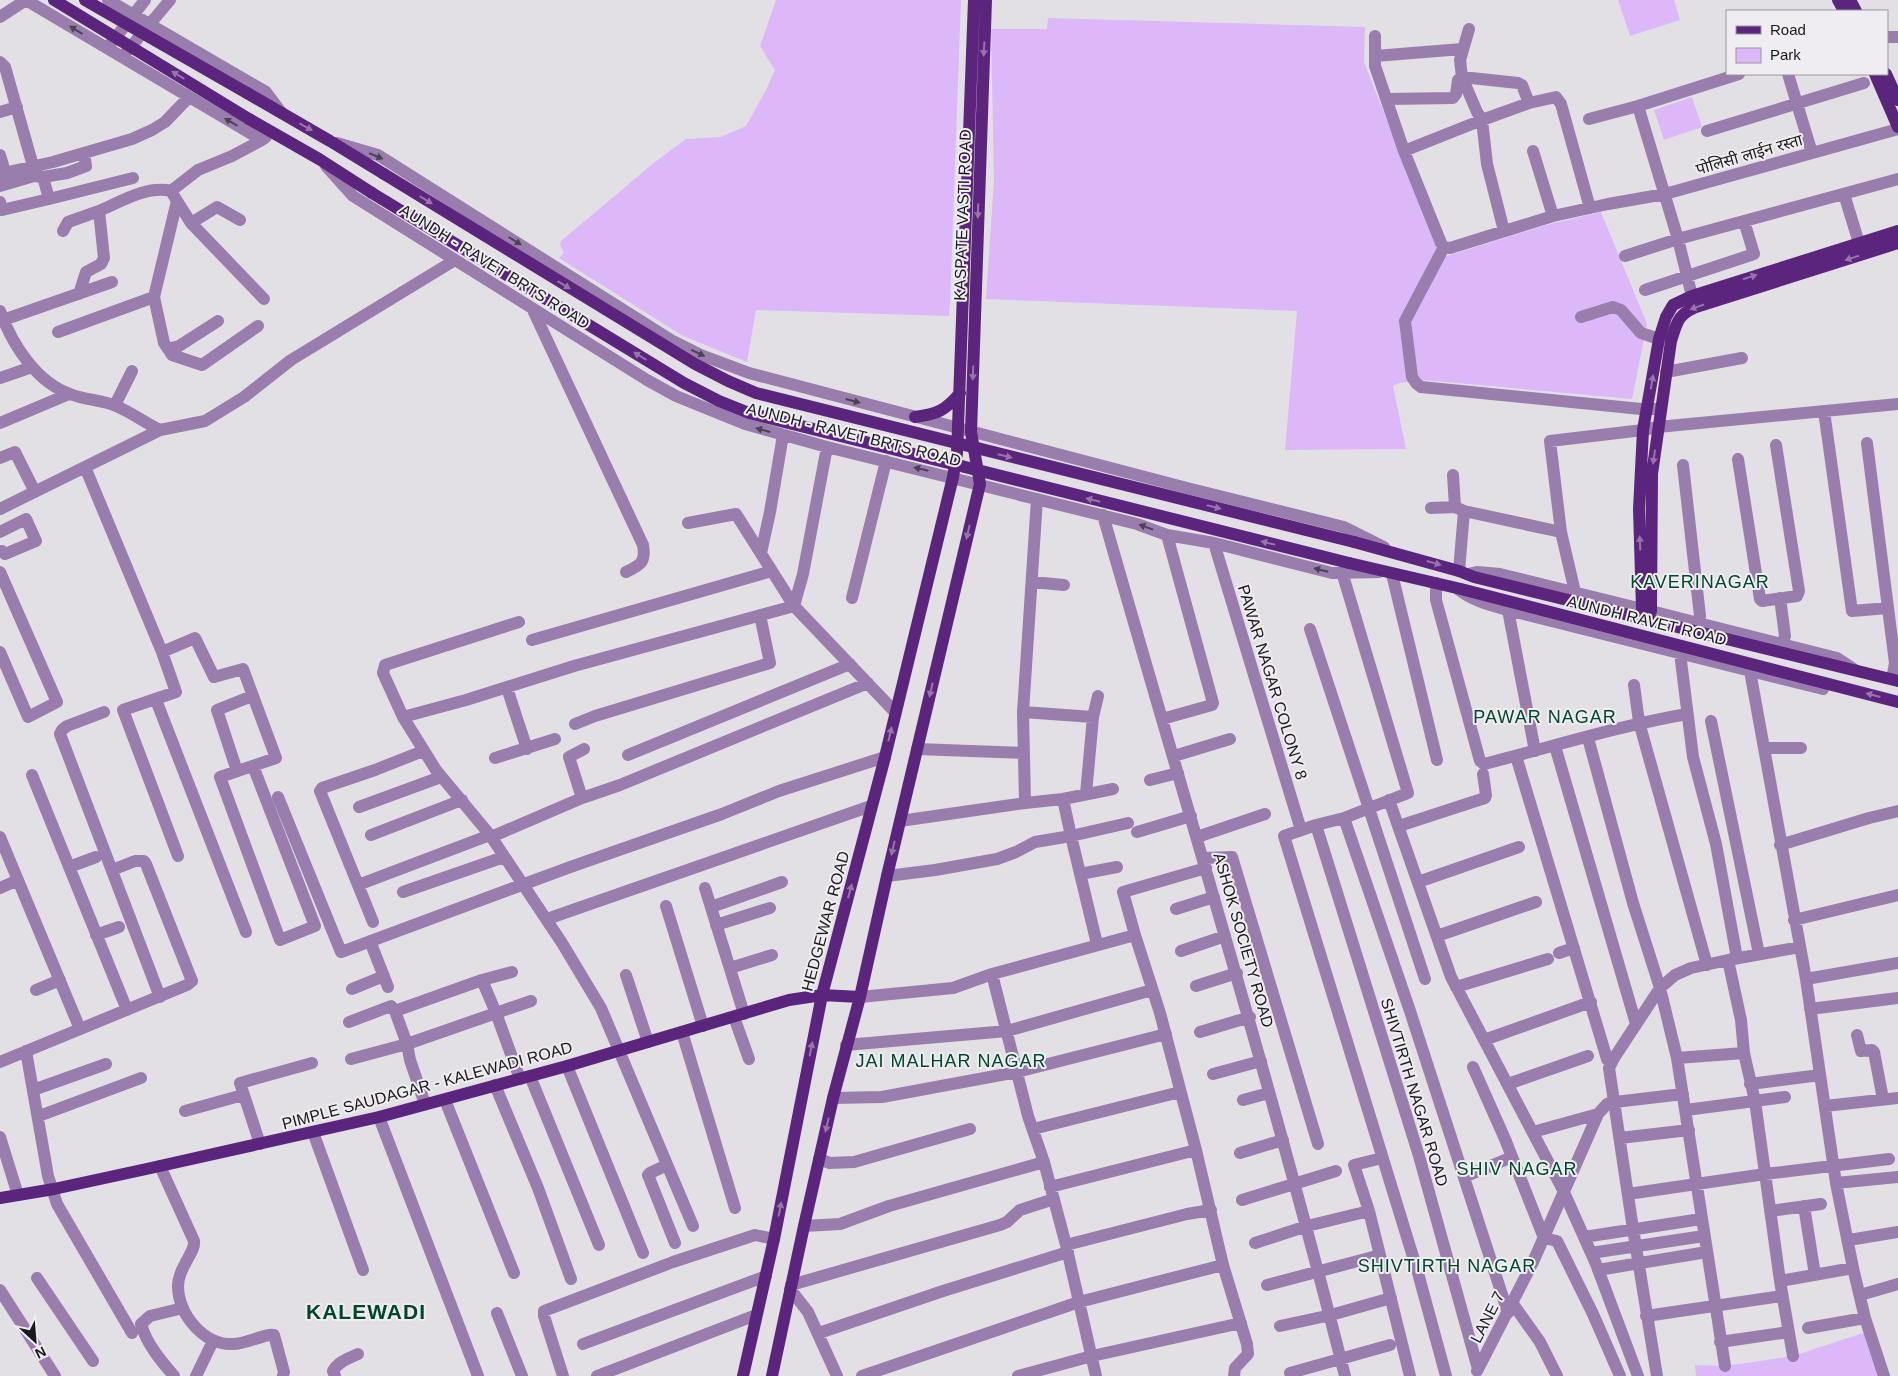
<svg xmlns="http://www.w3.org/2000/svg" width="1898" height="1376" viewBox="0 0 1898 1376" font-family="Arial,'Noto Sans Devanagari',sans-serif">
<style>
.green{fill:#dcb8f8}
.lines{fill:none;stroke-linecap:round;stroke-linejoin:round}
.minor{stroke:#997dad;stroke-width:12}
.major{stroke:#5c257d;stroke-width:12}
.major-bridge{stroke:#5c257d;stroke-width:12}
.oneway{fill:#4d4155}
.oneway2{fill:#9775ab}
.labels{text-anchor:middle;stroke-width:4;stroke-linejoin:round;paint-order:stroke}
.street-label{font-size:16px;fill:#1a191b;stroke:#efedf1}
.neighbourhood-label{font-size:18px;letter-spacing:1px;fill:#00472c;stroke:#efedf1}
.district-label{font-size:21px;font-weight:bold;letter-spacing:1px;fill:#00472c;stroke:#efedf1}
</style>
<rect width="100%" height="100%" fill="#e2e0e4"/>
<path class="green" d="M776,0H961L950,304L949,316L756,310L747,362L683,336L559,258L564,253L560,245L561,241L655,162L686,139L721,137L746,126L766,90L775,70L760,46Z
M1618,0H1674L1680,20L1630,36Z
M1048,18L1365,27L1364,62L1437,248L1447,256L1546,225L1601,212L1647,324L1632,399L1423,380L1399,383L1393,386L1406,449L1285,450L1297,311L986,299L994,180L991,29H1047Z
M1692,97L1702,127L1664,140L1654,110Z
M1869,1331L1883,1376H1696L1695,1365L1725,1366L1793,1356Z"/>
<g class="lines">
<path class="minor" d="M26,0L262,140L266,137
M108,0L266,92L281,112
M0,17L26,0
M1469,29L1460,60L1462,77L1477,112L1482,120L1487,164L1504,231
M1375,36V66L1404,151L1441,243L1444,247L1450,248L1553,216L1608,204L1665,194L1898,129
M1887,37H1898
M109,46L145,0
M124,55L170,0
M1375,56L1462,49
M0,62L5,67L33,166
M1788,74L1812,153
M1387,99L1453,98L1456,94L1458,80L1462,77L1518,83L1522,85L1529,103
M1638,106L1678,239L1692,296
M0,112L17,107
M1589,119L1638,106L1739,74
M1707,131L1864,83
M337,143L378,155L671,340L701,355L749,373L1187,488L1344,527L1384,547
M1404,151L1482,120L1529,103L1556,97L1561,104L1590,208
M1533,151L1553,216
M84,153L86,166L67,173L43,177L49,199L133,178
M0,155L5,172
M326,166L353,196L647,380L676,396L745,424L827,447L1137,524L1167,535L1214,543L1332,573L1379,572
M0,174L53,162L132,139L152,130L165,122L189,97
M0,186L34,176L43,177
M1844,194L1859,243
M177,201L191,223L264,299
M0,202L2,210L49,199
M191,223L217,207L240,220
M63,231L68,222L99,211
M1444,247L1405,321L1412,377L1416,383L1421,387L1641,409H1661
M1625,256L1678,239L1898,179
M1645,290L1754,254L1744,221
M79,294L86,272L101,264L104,258L99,211C120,202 147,185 171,191
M532,308L643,545C646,562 641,565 626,572
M0,311C12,344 36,382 70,394C85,400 102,400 116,406C131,412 145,423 160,430
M1581,317L1613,307L1621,310L1641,333L1659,339
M3,320L112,282
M258,326L202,365L172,355L164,343L154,297L177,201L171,191L198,170L232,156L262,140
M58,332L154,297
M168,349L179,346L218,321
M1666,372L1742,358
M0,378L32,367
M115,405L132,371
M1824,411L1852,611L1888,608
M0,423L69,394
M1867,443L1895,663L1892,679
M0,458L15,452L35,492
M1738,459L1760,599L1762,601L1797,596L1799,591L1776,445
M1683,465L1700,616L1698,623
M85,467L162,652L176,692L123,710L178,856
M1453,475L1455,507
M1431,508L1455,507L1464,511L1561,532
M0,509L160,430L205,421L244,397L291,360L455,260
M1103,515C1185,802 1272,1087 1345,1376
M688,523L736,514L794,606L895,712
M0,532L26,519L36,541L5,554L2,551
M1214,543L1301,830
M761,553L770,512L783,435
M1459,571L1464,511
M0,572L57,702L28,717L0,652
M1342,572L1408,793L1344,818
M1392,574L1437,760
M1468,574L1477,572L1500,574L1642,609L1641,613
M1032,582L1064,585
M1436,583V600L1480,761L1484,764C1552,747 1618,726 1687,714
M1458,589C1473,601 1490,605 1508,610L1823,689
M1575,592L1561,532L1550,441L1643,430L1658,427L1898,404
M852,598L886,461
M1780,598L1785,636L1782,644
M1508,610L1535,751
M1650,615L1651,611L1837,658L1855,670
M1310,629L1425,979
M532,640L772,571
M162,652L195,638L214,677L243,669L276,758L220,777L280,940L315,926L253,766
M1680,653L1693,757L1716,844L1737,958
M1750,671L1806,979L1836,1183L1853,1268L1865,1318L1884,1376
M1634,685L1639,722L1707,965
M507,688L527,749
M156,700L246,932
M104,712L67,726L62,730L60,734L160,997
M1023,712L1093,717
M403,717L383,673L385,665L519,622
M1162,719L1212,705L1213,703L1167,535
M1711,721L1759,954
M575,724L595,716L770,663L760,615
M1588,738L1633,903L1660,988L1677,1058L1725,1366
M1555,746L1636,1024
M1764,748H1801
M917,749L1024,753
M628,755L850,664
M1174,756L1230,739
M1516,756L1607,1059L1614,1058L1609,1068L1633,1229L1657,1376
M495,758L555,739
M237,771L217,710L252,696
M32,775L127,1010
M1150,780L1178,773
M1086,794L1093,717L1098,696
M278,797L341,952L570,867L722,814L779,791L885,757
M582,798L569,757L584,749
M1063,799L1071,836L1097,944
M1389,800L1451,977L1563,1190L1596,1264L1638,1376
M1025,803L1023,712L1037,499
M359,807L441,777
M900,821L1025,803L1063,799L1113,789
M1316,825L1419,1156L1478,1369
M1399,826L1485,798L1486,795L1483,774
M1137,832L1191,816
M371,835L462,800
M0,837L80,1029
M491,837L582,798L620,785L868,683
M1197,837L1265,814
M1780,845L1869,818L1898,811
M1204,858L1232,857L1318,1144
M69,867L96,857
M1080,874L1117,867
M887,876L935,870L997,859L1016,852L1035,842L1071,836L1128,823
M1418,882L1519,847
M358,885L490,835
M0,888L18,880
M705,888L744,1014
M403,892L504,857
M666,906L703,1026
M711,907L782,882
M1176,909L1214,897
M547,919L871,806
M1794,920L1898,895
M373,922L320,791L322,788L375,770L423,751
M716,925L770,908
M96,935L119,927
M1135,935L1123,892L1206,868
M1437,936L1536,902
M370,941L388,987
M1181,951L1225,936
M1559,953L1574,948
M1728,960L1741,1020L1744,1053L1755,1101L1780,1281L1793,1356
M730,968L772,955
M992,974L1135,935L1160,1013L1196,1150L1223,1265L1247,1344L1248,1354L1235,1368L1234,1376
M626,975L648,1042
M1806,979L1898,963
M482,980L496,1013L531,1001
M1196,986L1237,973
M1456,987L1548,959
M352,989L384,976
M36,990L60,980
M860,997L953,988L992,974L1028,1116L1044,1162L1066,1245L1096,1376
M1810,1009L1898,998
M734,1017L749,1059
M349,1022L391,1006L395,1011
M682,1032L735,1208
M1200,1032L1250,1017
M1857,1035L1861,1051L1872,1050L1874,1052L1883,1099
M1484,1040L1591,1002
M846,1045L1007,1031L1152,990
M26,1051L48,1176L57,1204L132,1333
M1614,1058L1660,988L1675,975L1691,968L1728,960L1800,947
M1677,1058L1744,1053
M351,1059L407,1044L395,1011L482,980L512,972
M0,1062L187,985L192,981L146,864L144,861H135L112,870
M567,1066L643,1253
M1473,1067L1505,1139L1544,1238L1557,1241L1593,1314L1620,1376
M1213,1074L1261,1061
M530,1076L599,1245
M1508,1084L1588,1056
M1750,1084L1820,1075
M495,1085L538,1188L571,1279
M33,1090L106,1064
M833,1098L882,1097L1017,1072L1166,1034
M445,1100L514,1273
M1243,1100L1269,1093
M1615,1102L1683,1094
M425,1104L410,1060L407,1044L496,1013L520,1079
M1825,1106L1898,1098
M1686,1110L1785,1097
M185,1111L243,1095
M39,1116L141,1078
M379,1117L478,1376
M1033,1129L1180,1092
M313,1132L363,1270
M1533,1132L1598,1114
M0,1137L18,1195
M1620,1138L1689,1130
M260,1144L240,1083L312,1063
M1240,1153L1283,1140
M1382,1158L1354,1165L1369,1211L1410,1376
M819,1159L830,1163L854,1162L970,1129
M667,1165L650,1173L648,1175L675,1243
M160,1166L194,1241C196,1252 178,1267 178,1287C179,1315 204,1346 234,1344C244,1344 268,1333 274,1335L284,1372L283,1376
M1464,1177L1512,1157
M1836,1183L1898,1177
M1050,1187L1196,1150
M1628,1194L1765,1174L1889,1159
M1242,1200L1336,1171
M1804,1206L1815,1275
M1770,1211L1821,1204
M693,1226L601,1008L562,943L490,835L436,770L403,717L466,700L574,666L794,606L803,574L827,447
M804,1226L840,1224L889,1206L1044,1162
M1584,1237L1701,1219
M1849,1240L1898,1232
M1255,1243L1307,1226L1369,1211
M1066,1245L1187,1214L1211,1210
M1591,1253L1704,1236
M1598,1270L1707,1252
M37,1278L93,1361
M1780,1281L1853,1268
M791,1285L1000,1225L1007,1222L1020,1210L1054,1199
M1267,1285L1373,1257
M790,1289L808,1312L837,1376
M0,1290L55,1376
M1860,1295L1898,1284
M1513,1304L1540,1342L1557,1376
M497,1313L522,1376
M1646,1316L1782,1296
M1280,1326L1331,1315L1391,1298
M1808,1328L1865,1318
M819,1333L943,1291L1068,1252
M1720,1342L1789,1332
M583,1344L766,1276
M1477,1371L1533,1262L1598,1114L1607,1104L1614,1101
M1290,1373L1390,1345
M174,1376C161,1361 146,1343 141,1324L150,1316L183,1308
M196,1376L213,1341
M335,1376L333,1371C338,1362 349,1358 358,1354
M563,1376L544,1316V1311L673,1262L755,1235L774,1239
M597,1376L756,1315
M862,1376L1079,1302L1223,1265
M1018,1376L1092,1356L1241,1323
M1446,1376L1418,1273L1284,836L1316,825L1344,818L1410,1011L1508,1313"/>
<path class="major" d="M1838,0L1844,11
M1850,0L1856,11
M1875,74L1898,127
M1886,74L1898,100
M247,93L330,141L384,174
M249,119L319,159L372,193
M1898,231L1692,296L1673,305L1666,317L1659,339L1643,430L1639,509L1642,609L1651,611L1652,474L1671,341C1677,323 1677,315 1696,307L1898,243
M915,417C937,414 945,411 960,393
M1354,542L1459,571L1474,577L1898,681
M1349,563L1461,589L1898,702
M0,1198L54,1189L151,1168L379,1117L567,1066L789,1000L822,995L860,997
M743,1376L774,1239L822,995L885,757L953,477L957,453L974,0
M772,1376L804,1226L833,1098L860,997L887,876L980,484L971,432L986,0"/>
<path class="major-bridge" d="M54,0L249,119
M85,0L247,93
M384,174L695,364L728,381L756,393L1354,542
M372,193L684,383L719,401L749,413L1349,563"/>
</g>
<defs><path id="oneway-solid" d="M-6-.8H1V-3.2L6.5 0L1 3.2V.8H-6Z" transform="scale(1.25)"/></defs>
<g class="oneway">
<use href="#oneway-solid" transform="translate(76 30) rotate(-149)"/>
<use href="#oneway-solid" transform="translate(231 122) rotate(-150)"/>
<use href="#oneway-solid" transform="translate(376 156) rotate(23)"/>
<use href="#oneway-solid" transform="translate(515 241) rotate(32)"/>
<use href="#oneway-solid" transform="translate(698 353) rotate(25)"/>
<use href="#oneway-solid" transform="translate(853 401) rotate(15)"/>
<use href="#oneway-solid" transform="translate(763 430) rotate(-165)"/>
<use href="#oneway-solid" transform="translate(921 469) rotate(-167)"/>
<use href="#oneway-solid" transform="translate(1146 527) rotate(-160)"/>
<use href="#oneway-solid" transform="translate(1321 570) rotate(-166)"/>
</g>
<g class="oneway2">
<use href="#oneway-solid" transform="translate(984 49) rotate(93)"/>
<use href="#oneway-solid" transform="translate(178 75) rotate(-149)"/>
<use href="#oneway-solid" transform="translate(306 127) rotate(29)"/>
<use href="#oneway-solid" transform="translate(426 200) rotate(31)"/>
<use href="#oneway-solid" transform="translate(978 211) rotate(92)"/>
<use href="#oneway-solid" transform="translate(1852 258) rotate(162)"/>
<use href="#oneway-solid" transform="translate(1750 277) rotate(-18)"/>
<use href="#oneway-solid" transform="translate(564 285) rotate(31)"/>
<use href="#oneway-solid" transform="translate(1697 307) rotate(161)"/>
<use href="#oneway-solid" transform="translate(640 356) rotate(-149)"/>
<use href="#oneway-solid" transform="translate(973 373) rotate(92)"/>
<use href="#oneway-solid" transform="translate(1652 382) rotate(-80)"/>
<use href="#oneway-solid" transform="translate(1005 456) rotate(14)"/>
<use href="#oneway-solid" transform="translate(1654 457) rotate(98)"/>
<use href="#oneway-solid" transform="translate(1093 500) rotate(-166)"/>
<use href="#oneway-solid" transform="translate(1214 507) rotate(14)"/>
<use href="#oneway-solid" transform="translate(968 532) rotate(103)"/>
<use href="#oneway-solid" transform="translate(1268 543) rotate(-166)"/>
<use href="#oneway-solid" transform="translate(1640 543) rotate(-92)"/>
<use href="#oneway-solid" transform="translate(1434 563) rotate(16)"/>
<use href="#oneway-solid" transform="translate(931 690) rotate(103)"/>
<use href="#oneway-solid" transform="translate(1873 695) rotate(-165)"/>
<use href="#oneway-solid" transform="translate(890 734) rotate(-77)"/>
<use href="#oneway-solid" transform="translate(893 848) rotate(103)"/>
<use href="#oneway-solid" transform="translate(850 891) rotate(-75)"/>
<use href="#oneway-solid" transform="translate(811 1049) rotate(-79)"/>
<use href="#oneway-solid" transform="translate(827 1125) rotate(103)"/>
<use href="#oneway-solid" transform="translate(780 1209) rotate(-79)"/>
</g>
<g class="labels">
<g class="street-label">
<text transform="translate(1749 154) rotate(-16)" y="6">पोलिसी लाईन रस्ता</text>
<text transform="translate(962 215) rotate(-88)" y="6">KASPATE VASTI ROAD</text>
<text transform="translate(495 266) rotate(32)" y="6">AUNDH - RAVET BRTS ROAD</text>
<text transform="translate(854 434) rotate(14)" y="6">AUNDH - RAVET BRTS ROAD</text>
<text transform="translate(1647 620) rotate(14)" y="6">AUNDH RAVET ROAD</text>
<text transform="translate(1273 682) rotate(73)" y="6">PAWAR NAGAR COLONY 8</text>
<text transform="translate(825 921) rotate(-75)" y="6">HEDGEWAR ROAD</text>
<text transform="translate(1244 940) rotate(74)" y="6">ASHOK SOCIETY ROAD</text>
<text transform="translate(427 1085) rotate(-15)" y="6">PIMPLE SAUDAGAR - KALEWADI ROAD</text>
<text transform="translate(1415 1092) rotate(73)" y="6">SHIVTIRTH NAGAR ROAD</text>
<text transform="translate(1487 1317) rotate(-63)" y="6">LANE 7</text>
</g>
<g class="neighbourhood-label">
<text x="1700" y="588">KAVERINAGAR</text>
<text x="1545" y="723">PAWAR NAGAR</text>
<text x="951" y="1067">JAI MALHAR NAGAR</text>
<text x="1517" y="1175">SHIV NAGAR</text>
<text x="1447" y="1272">SHIVTIRTH NAGAR</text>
</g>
<g class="district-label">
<text x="366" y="1319">KALEWADI</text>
</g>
</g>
<rect x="1726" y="10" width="162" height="65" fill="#efedf1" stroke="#9a989b"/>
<rect x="1736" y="26" width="25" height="8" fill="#5c257d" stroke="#9a989b"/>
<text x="1770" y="35" font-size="15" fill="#1a191b">Road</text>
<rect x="1736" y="48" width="25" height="15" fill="#dcb8f8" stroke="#9a989b"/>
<text x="1770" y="60" font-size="15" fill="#1a191b">Park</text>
<g transform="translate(35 1341) rotate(154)" stroke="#efedf1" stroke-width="4" paint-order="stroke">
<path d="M0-4L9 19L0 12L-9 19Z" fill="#1a191b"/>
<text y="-8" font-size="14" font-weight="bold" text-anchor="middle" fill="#1a191b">N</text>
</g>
</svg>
